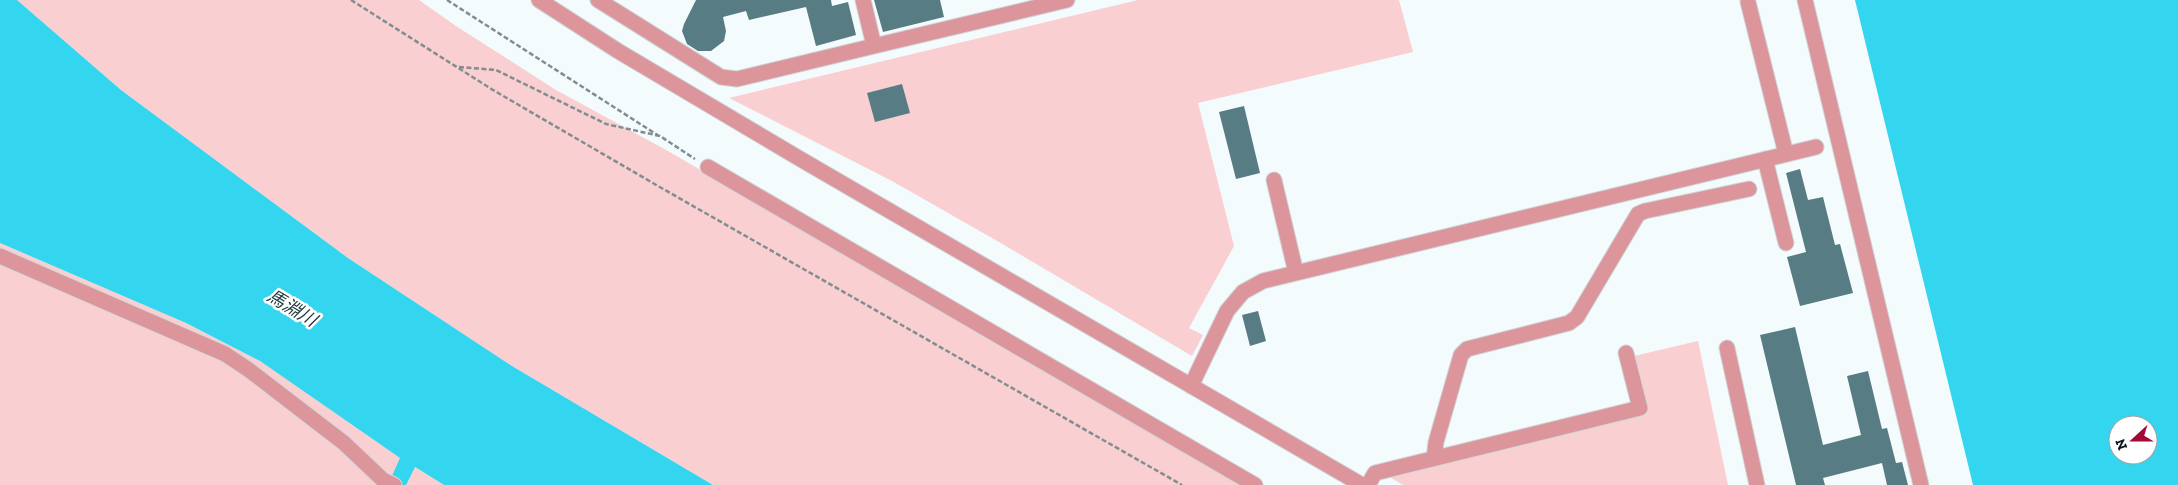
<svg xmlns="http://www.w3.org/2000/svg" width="2178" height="485" viewBox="0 0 2178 485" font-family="'Zilla Slab','Noto Sans JP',serif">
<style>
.green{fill:#f9cfd2}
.water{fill:#34d5ee;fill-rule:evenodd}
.building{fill:#577c83}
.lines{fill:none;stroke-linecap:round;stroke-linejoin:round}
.minor-casing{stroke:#ced7d9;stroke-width:17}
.path{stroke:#828d8f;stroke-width:2.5;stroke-dasharray:5 2.5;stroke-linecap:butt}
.minor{stroke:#dc959b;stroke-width:15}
.labels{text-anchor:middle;stroke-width:5;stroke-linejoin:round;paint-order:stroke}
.water-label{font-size:18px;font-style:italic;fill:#1d363b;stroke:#fff}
</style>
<rect width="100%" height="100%" fill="#f4fbfd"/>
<path class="green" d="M17,0H419L456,26L556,90L668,151L1241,485H713L512,366L348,258L121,90Z
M1138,0H1399L1413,52L1198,103L1234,246L1189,328L1203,335L1192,356L999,242L892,181L729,98Z
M0,243L186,323L260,361L400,458L444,485H0Z
M1698,341L1728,485H1403L1388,476L1647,414L1634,356Z"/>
<path class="water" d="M0,0H17L121,90L348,258L512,366L713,485H444L415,467L406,485H388L400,458L260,361L186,323L0,243Z
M1855,0H2178V485H1973ZM2118,425H2148V455H2118Z"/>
<path class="building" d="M696,0H831L832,6L848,2L856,35L816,46L806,7L749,20L746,11L723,17L726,31L724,41L711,51H698L687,44L682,31L684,24Z
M874,0H940L944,17L883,32Z
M902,84L910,113L875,122L867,93Z
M1244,106L1260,173L1236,179L1219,112Z
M1800,169L1808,200L1823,197L1835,245L1840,244L1853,293L1800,306L1787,257L1806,252L1786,173Z
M1258,311L1266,341L1250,346L1242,315Z
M1795,327L1823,445L1861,435L1847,376L1868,371L1882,429L1887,428L1896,463L1902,462L1908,485H1887L1882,463L1823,478L1825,485H1796L1760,335Z"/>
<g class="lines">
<defs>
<path id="minor" d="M539,0L618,51L802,160L1362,485
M598,0L721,77L737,79L874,46
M863,0L874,46L1067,0
M1805,0L1921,485
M1748,2L1786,154
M1765,159L1786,243
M708,167L1255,485
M1274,180L1296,273
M0,256L225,354L249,370L344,443L383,480L394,485
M1727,348L1757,485
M1191,386L1227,311L1243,292L1263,281L1816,147
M1434,458L1436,442L1461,355L1467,349L1569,323L1577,317L1638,214L1645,211L1749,189
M1368,485L1375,473L1640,408L1626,353"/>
</defs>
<use href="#minor" class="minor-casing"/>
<path class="path" d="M351,0L493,90L658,186L1182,485
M447,0L659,136
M459,67L496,70L606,124L660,136L695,159"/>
<use href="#minor" class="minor"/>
</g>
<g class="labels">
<g class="water-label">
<text transform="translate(292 308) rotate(31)" y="6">馬淵川</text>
</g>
</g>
<g transform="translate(2133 440) rotate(249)"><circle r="24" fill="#ffffff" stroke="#9ca2a3"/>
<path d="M0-4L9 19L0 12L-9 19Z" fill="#a40837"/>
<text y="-8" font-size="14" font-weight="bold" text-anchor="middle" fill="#08171a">N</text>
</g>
</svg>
